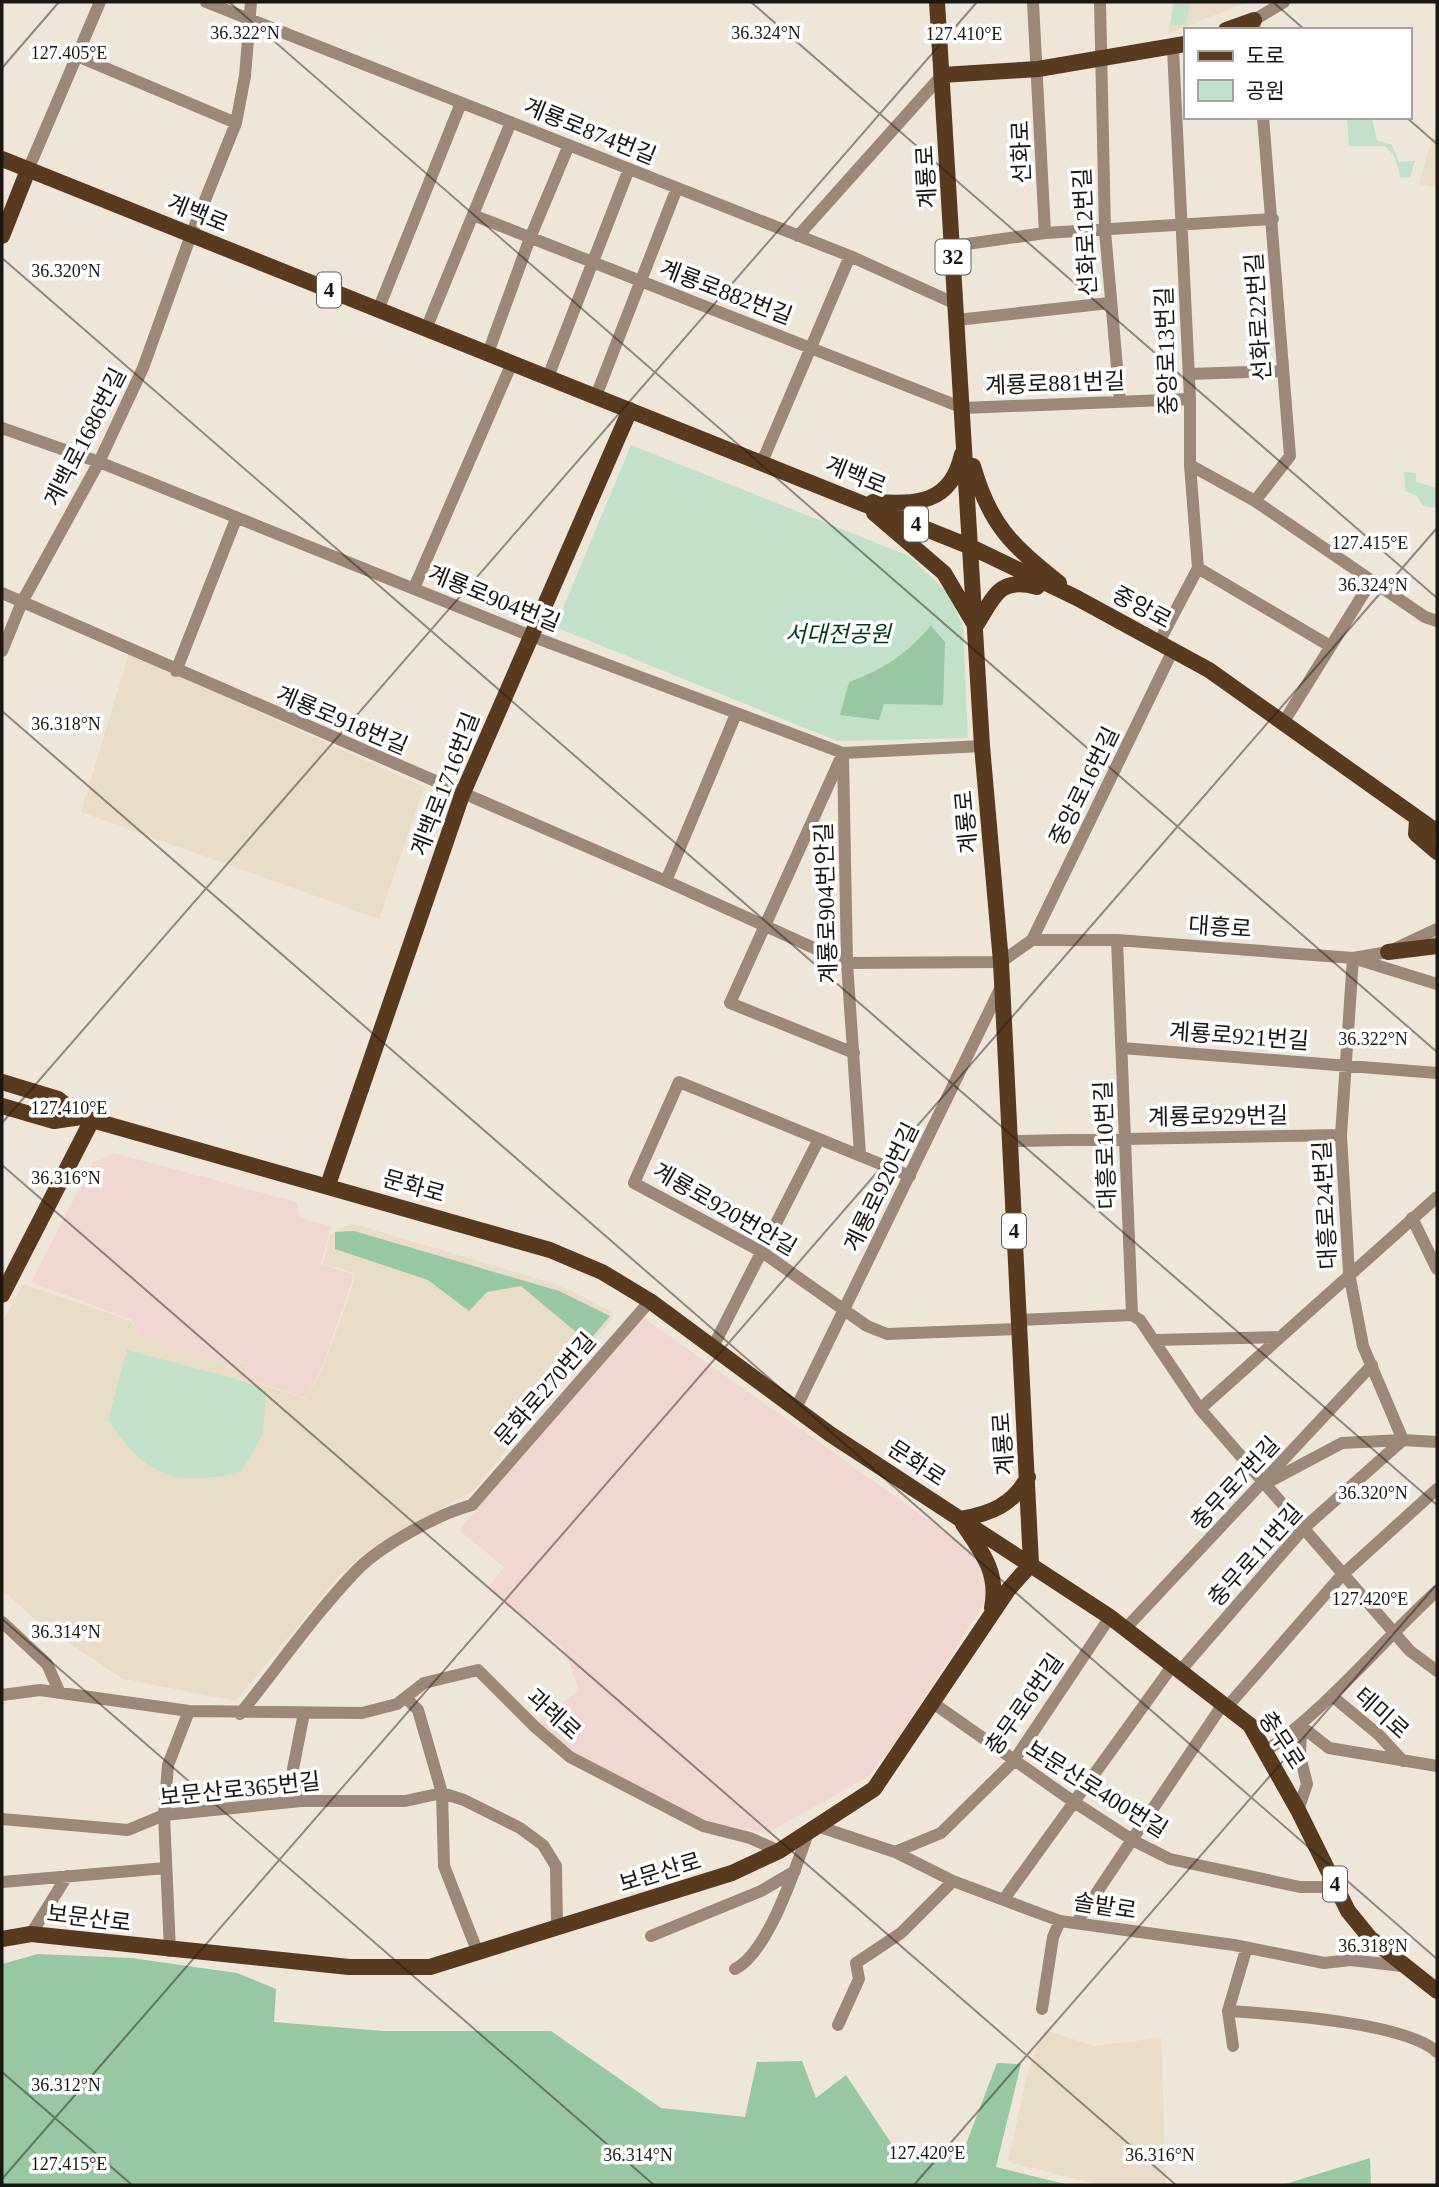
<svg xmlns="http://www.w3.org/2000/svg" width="1439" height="2187" viewBox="0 0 1439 2187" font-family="'Times New Roman','Noto Sans KR',serif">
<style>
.built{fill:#e9dcc9}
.medical{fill:#f1d7d2}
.green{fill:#c3e1ca}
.forest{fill:#97c7a3}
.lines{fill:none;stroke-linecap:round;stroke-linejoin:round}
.minor{stroke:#9b8878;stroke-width:12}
.major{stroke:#5a3a1e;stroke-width:16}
.ticks{fill:none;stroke:#1a1713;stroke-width:2;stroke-opacity:0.45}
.labels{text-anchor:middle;stroke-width:7;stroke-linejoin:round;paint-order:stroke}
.shield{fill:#fff;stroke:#5f5d5a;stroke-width:2}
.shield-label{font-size:21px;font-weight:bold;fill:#1a1713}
.street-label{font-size:23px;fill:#1a1713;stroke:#fff}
.park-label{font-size:23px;font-style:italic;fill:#003918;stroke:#fff}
.ticks-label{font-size:18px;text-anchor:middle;fill:#1a1713;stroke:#fff;stroke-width:7;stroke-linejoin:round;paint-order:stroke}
</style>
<rect width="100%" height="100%" fill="#efe6da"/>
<path class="built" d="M1173,2H1247L1168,34Z
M1434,132L1437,133V188L1419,184Z
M129,653L424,787L379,919L81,812Z
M351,1223L562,1286L613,1312L612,1319L473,1491L394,1534L361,1556L338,1577L236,1701L123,1679L42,1625L2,1590V1323L23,1284L131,1321L140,1337L213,1361L246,1364L245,1379L306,1399L323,1367L354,1282L355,1273L323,1264L330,1235Z
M1045,2030L1094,2046L1161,2038L1166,2185H1100L1008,2162L1029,2067Z"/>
<path class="medical" d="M114,1153L297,1202L300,1218L331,1226L321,1264L354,1275L322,1367L306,1398L245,1378L247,1363L214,1361L140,1337L132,1320L31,1282L93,1162Z
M640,1315L983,1559L989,1596L896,1741L868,1777L767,1833L706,1822L582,1758L537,1723L579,1690L564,1649L488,1588L504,1567L459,1530Z"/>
<path class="green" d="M1174,3L1190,5L1186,25H1170Z
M1347,117H1372L1377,140L1392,145L1399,162L1415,161L1410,177L1401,178L1394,156L1385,146H1349Z
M631,445L909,556L948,593L963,626L968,738L837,741L555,627Z
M1404,472L1416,473V482L1437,488V508L1423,506L1417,496L1405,491Z
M127,1350L240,1380L266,1391L263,1434L241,1472C176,1488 145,1476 108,1420Z"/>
<path class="forest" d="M931,626L945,642L943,705L884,704L879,720L840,715L849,682C887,668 904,655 931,626Z
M354,1231L559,1291L610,1316L588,1342L521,1286L487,1292L469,1311L428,1280L335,1249V1232Z
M38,1954L131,1958L237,1973L276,1989L274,2022L383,2031H551L661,2108L745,2117L757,2062L802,2061L816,2098L846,2075L901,2158L966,2144L997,2063L1021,2064L996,2167L1069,2185H2V1964Z
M1370,2158L1371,2185H1282Z"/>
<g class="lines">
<path class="minor" d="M206,2L850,256L956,304
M1033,2L1045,233
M1100,2L1105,231L1120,401
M1255,30L1254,20L1284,2
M77,56L236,123
M28,170L100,2
M473,215L963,408L1190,399
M798,236L942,75
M953,246L1045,233L1273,219
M378,310L461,103
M957,320L1109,303
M426,329L511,122
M488,353L530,238L569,145
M1189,374L1283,371
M548,377L629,169
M596,396L677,188
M2,428L99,462L531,636L843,753L982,746
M762,462L850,256
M1190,465L1255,501L1425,617L1437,621
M1255,501L1290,456L1263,117
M1198,568L1330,646
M414,588L512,363
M2,593L666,881L847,963L1001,962L1032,940H1117L1353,958L1388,952L1437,929
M1159,642L1198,568L1190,465V399L1173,49
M2,651L22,602L99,462L143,368L191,235L236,123L245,76L251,2
M176,671L236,519
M1283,723L1372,580
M843,753L730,1003L854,1053
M843,756L847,963L860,1154
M666,881L736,714
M1032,940L1173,650
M1117,940L1132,1315L1140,1320L1200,1409L1410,1651L1437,1671
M1122,1048L1437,1073
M1011,1141L1341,1135
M910,1176L679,1082L634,1183L762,1252L867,1326L887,1334L1019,1329
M1412,1218L1437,1269
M1019,1320L1132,1315
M1154,1340L1280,1337
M714,1345L818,1141
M797,1406L1002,985
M1200,1409L1437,1197
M1263,1485L1342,1443L1403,1440L1363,1346L1349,1273L1341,1135L1353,958L1437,984
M2,1622L47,1664L59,1691
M1126,1628L1372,1365
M1180,1671L1304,1528L1403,1440L1437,1442
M2,1695L40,1690L189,1711L362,1713L397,1704L424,1683L478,1670L535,1727L570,1757L703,1826L750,1838L779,1851
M1332,1696L1379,1735L1403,1761
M406,1698L418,1710L442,1793L444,1866L478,1953
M933,1703L1074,1802L1134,1841L1170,1859L1300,1887H1336
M1227,1707L1341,1576L1437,1489
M240,1714C278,1667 314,1615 356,1571C380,1546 438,1514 472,1505L650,1301
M1301,1726L1329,1748L1437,1766
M1266,1751C1330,1706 1379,1644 1437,1591
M301,1801L293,1769L304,1713
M1298,1810L1307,1784L1300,1756L1301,1726
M2,1819L128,1830L164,1815L301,1801H405L442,1793L464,1800L520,1828L543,1845L556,1866L557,1927
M817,1826L895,1852L953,1881L1060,1921L1234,1945L1324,1963L1351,1960L1402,1966
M895,1852L941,1833L1013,1762L1110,1617
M2,1882L166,1868
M1004,1899L1173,1665
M1077,1922L1223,1704
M31,1934L67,1876
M651,1936L761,1891L795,1871
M170,1951L164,1815L168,1765L189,1711
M735,1969C768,1953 796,1867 808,1833
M1042,2009L1053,1937L1060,1921
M1228,2011C1275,2014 1405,2022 1437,2052
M838,2025L859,1979L856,1963L901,1933L953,1881
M1233,2046L1228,2011L1246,1950"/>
<path class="major" d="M937,2L982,746L1001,962L1031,1564
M1226,30L1254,20
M942,75L1038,69L1185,44
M2,159L971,547L1077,598L1209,670L1437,832
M2,236L28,170
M973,466C990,526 1012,545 1059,583
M873,502C916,504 951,505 962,454
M874,513L944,573L973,622
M975,627C994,598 998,576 1037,587
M1417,820L1416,834L1437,852
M1388,952L1437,946
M2,1082L58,1099L81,1117
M2,1106L54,1121L81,1117L92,1120L550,1250L602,1272L650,1301L830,1434L1110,1617L1250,1725L1298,1810L1348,1911L1370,1938L1437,1991
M328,1185L462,795L630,410
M2,1295L92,1120
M960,1519C990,1514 1013,1505 1028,1477
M963,1524C982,1552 999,1573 992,1608
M2,1939L31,1934L349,1967H430L732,1873L779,1851L874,1789L1008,1590L1031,1564"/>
</g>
<path class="ticks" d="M229,2L1437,1052M751,2L1437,598M1273,2L1305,30M2,68L59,2M1406,117L1437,144M2,258L1437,1505M2,711L1437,1959M2,1123L977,2M2,1165L1176,2185M2,1619L654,2185M2,2072L132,2185M2,2179L1437,528M914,2185L1437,1584"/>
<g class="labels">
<g class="shield">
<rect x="935.5" y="239.5" width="35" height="35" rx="5"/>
<rect x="317" y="272.5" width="24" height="35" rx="5"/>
<rect x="904" y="506.5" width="24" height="35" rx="5"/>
<rect x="1002" y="1213.5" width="24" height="35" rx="5"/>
<rect x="1323" y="1866.5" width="24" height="35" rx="5"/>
</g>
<g class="shield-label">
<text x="953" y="264">32</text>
<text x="329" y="297">4</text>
<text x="916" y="531">4</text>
<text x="1014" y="1238">4</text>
<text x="1335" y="1891">4</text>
</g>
<g class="street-label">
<text transform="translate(590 131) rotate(22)" y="8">계룡로874번길</text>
<text transform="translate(1021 152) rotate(-92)" y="8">선화로</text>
<text transform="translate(926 177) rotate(-93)" y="8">계룡로</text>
<text transform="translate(198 213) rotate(22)" y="8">계백로</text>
<text transform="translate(1085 232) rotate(-93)" y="8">선화로12번길</text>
<text transform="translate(726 292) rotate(21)" y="8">계룡로882번길</text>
<text transform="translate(1258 317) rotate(-94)" y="8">선화로22번길</text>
<text transform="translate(1166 351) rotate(-92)" y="8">중앙로13번길</text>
<text transform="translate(1055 383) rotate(-2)" y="8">계룡로881번길</text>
<text transform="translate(85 437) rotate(-63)" y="8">계백로1686번길</text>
<text transform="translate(856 475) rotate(22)" y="8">계백로</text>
<text transform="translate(494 598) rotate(22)" y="8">계룡로904번길</text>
<text transform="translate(1142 607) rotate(28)" y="8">중앙로</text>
<text transform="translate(342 720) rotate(23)" y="8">계룡로918번길</text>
<text transform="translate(445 784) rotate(-69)" y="8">계백로1716번길</text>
<text transform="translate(1084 786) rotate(-64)" y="8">중앙로16번길</text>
<text transform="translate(966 822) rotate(-95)" y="8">계룡로</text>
<text transform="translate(826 903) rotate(-92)" y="8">계룡로904번안길</text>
<text transform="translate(1220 927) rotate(4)" y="8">대흥로</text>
<text transform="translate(1239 1036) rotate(4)" y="8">계룡로921번길</text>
<text transform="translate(1218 1116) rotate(-1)" y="8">계룡로929번길</text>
<text transform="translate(1105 1145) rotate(-92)" y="8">대흥로10번길</text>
<text transform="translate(414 1186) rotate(16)" y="8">문화로</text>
<text transform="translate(881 1187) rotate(-64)" y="8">계룡로920번길</text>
<text transform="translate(1325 1205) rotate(-93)" y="8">대흥로24번길</text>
<text transform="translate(725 1209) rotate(30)" y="8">계룡로920번안길</text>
<text transform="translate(545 1389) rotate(-49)" y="8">문화로270번길</text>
<text transform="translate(1003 1444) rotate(-94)" y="8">계룡로</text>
<text transform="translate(917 1463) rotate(33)" y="8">문화로</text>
<text transform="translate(1235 1483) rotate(-47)" y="8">충무로7번길</text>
<text transform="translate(1255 1555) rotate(-48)" y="8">충무로11번길</text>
<text transform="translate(1024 1704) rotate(-55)" y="8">충무로6번길</text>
<text transform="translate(1382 1713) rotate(42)" y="8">테미로</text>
<text transform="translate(554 1714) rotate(42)" y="8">과례로</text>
<text transform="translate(1282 1740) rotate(57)" y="8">충무로</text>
<text transform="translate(240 1789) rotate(-6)" y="8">보문산로365번길</text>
<text transform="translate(1097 1789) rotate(32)" y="8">보문산로400번길</text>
<text transform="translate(660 1872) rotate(-17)" y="8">보문산로</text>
<text transform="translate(1105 1906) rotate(9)" y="8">솔밭로</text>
<text transform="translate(89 1918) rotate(7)" y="8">보문산로</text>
</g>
<g class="park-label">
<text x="838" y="642">서대전공원</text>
</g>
</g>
<g class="ticks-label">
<text x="245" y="39">36.322°N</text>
<text x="766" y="39">36.324°N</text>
<text x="964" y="40">127.410°E</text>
<text x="69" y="59">127.405°E</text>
<text x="66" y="277">36.320°N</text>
<text x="1370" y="549">127.415°E</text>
<text x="1373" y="591">36.324°N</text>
<text x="66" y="730">36.318°N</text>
<text x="1373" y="1045">36.322°N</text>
<text x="69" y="1114">127.410°E</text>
<text x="66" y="1184">36.316°N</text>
<text x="1373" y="1499">36.320°N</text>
<text x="1370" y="1605">127.420°E</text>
<text x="66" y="1638">36.314°N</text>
<text x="1373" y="1952">36.318°N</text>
<text x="66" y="2091">36.312°N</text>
<text x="927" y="2159">127.420°E</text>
<text x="638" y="2161">36.314°N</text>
<text x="1160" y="2161">36.316°N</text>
<text x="69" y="2170">127.415°E</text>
</g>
<rect width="1439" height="2187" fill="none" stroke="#1a1713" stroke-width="7"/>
<rect x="1184" y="28" width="228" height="91" fill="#ffffff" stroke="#a3a2a1" stroke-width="2"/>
<rect x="1198" y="51" width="35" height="10" fill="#5a3a1e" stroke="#a3a2a1" stroke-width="2"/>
<text x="1246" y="63" font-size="21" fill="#1a1713">도로</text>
<rect x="1198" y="80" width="35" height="21" fill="#c3e1ca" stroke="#a3a2a1" stroke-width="2"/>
<text x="1246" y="98" font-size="21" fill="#1a1713">공원</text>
</svg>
